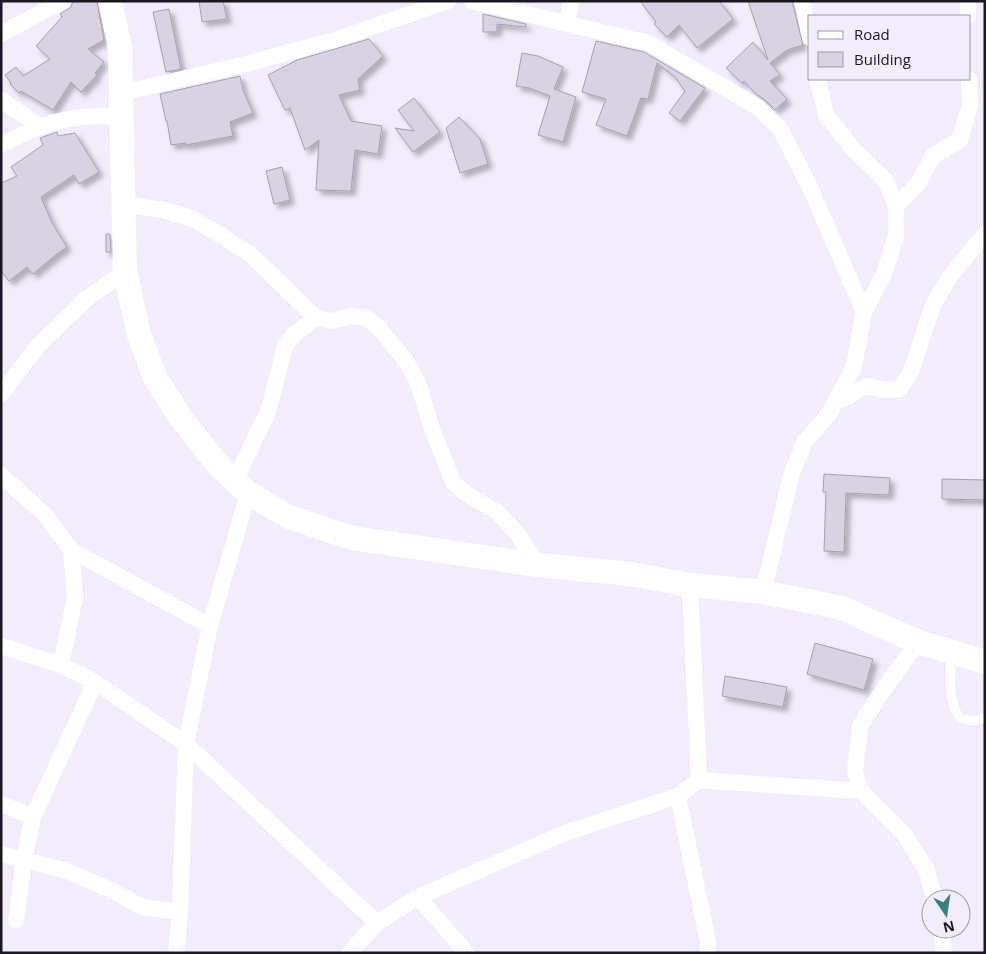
<svg xmlns="http://www.w3.org/2000/svg" width="986" height="954" viewBox="0 0 986 954" font-family="'Open Sans',sans-serif">
<style>
.building{fill:#d8d2e3;stroke:#a59faf;filter:url(#shadow)}
.lines{fill:none;stroke-linecap:round;stroke-linejoin:round}
.lane{stroke:#fff;stroke-width:9}
.street{stroke:#fff;stroke-width:16}
.secondary{stroke:#fff;stroke-width:24}
</style>
<defs>
<filter id="shadow"><feDropShadow dx="4.5" dy="4.5" stdDeviation="2.5" flood-color="#0004"/></filter>
</defs>
<rect width="100%" height="100%" fill="#f2ecfd"/>
<path class="building" d="M73,1H97L104,40L88,49L104,62L95,73L97,75L81,92L71,82L53,110L21,91L19,93L10,84L11,83L5,75L16,67L23,76L50,59L36,46L62,17L60,14L71,7Z
M199,1H223L227,19L202,22Z
M640,1H719L733,19L697,48L679,25L667,37L654,24L656,22Z
M748,1H792L803,45L787,50L770,63L780,75L770,81L787,99L775,110L765,100L756,94L744,81L742,83L726,68L753,42L768,60Z
M169,9L181,69L166,72L153,12Z
M483,14L526,24V27L497,24V32H483Z
M369,39L383,56L358,79L360,90L339,95L351,121L382,126L378,154L355,150L351,191L316,190L319,140L305,150L290,108L285,110L268,75L297,60Z
M596,41L644,52L705,88L680,121L669,113L685,91L675,77L657,63L648,99L641,98L627,136L596,125L606,99L582,92Z
M522,53L538,56L563,67L554,89L576,97L563,142L538,135L550,96L529,88L516,86Z
M240,76L243,90L253,113L230,122L233,136L186,145V143L171,145L167,121H166L160,94Z
M414,98L440,132L413,152L395,128L414,131L398,110Z
M459,117L480,139L488,164L460,173L446,128Z
M57,132L58,136L75,133L99,172L79,184L74,175L41,197L52,223L67,247L58,253L33,274L27,267L9,281L1,271V183L17,176L11,167L43,145L40,138Z
M282,167L290,200L274,204L266,171Z
M106,234H110L111,252H106Z
M824,474L890,478L889,495L846,493L844,552L824,551L826,492H823Z
M942,479L985,480V500L942,499Z
M815,643L873,659L864,690L807,674Z
M725,676L787,687L783,707L722,696Z"/>
<g class="lines">
<path class="lane" d="M951,654C951,674 947,701 960,718L973,721L985,718"/>
<path class="street" d="M472,1L648,43L758,107L780,129L809,185L864,312
M802,1L810,38
M968,1V16
M566,24L572,1
M1,34L63,1
M121,93L242,65L334,40L448,1
M1,100L41,127
M1,145C26,132 54,119 83,117C96,116 109,116 122,116
M124,204L163,210L191,218L214,231L251,255L316,318L332,321L351,316L366,318L378,327L406,361L418,383L433,432L454,484L467,494L497,512L517,533L538,565
M896,206L917,185L933,156L960,140L970,105L969,79
M1,394L38,346L85,300L125,271
M835,403L866,386L886,390L900,389L911,372L933,305L950,276L985,234
M1,475L46,516L71,550L75,597L61,665
M235,481L269,409L285,346L293,335L316,318
M71,550L210,626
M763,592L792,473L805,441L829,414L854,366L864,312L884,274L896,236V206L886,181L853,149L826,115L818,79
M918,642L886,686L860,726L855,771L861,791L905,835L927,871L934,899
M1,646L61,665L95,682L186,744L377,923
M699,780L861,791
M678,796L708,942V953
M1,804L33,817
M1,854L67,871L111,890L142,907L180,912
M418,897L467,953
M16,920L24,860L33,817L95,682
M942,929L944,953
M176,953L180,912L186,744L210,626L248,493
M349,953L377,923L418,897L565,833L678,796L699,780L690,585"/>
<path class="secondary" d="M110,1L120,48L125,271L139,335L155,377L180,417L219,466L248,493L289,517L352,538L538,565L631,574L690,585L763,592L842,608L918,642L985,662"/>
</g>
<rect width="986" height="954" fill="none" stroke="#1a181e" stroke-width="5"/>
<rect x="808" y="15" width="162" height="65" fill="#f2ecfd" stroke="#9c97a4"/>
<rect x="818" y="31" width="25" height="8" fill="#ffffff" stroke="#9c97a4"/>
<text x="854" y="40" font-size="15" fill="#1a181e">Road</text>
<rect x="818" y="52" width="25" height="15" fill="#d8d2e3" stroke="#9c97a4"/>
<text x="854" y="65" font-size="15" fill="#1a181e">Building</text>
<g transform="translate(946 914) rotate(167)"><circle r="24" fill="#f2ecfd" stroke="#9c97a4"/>
<path d="M0-4L9 19L0 12L-9 19Z" fill="#378083"/>
<text y="-8" font-size="14" font-weight="bold" text-anchor="middle" fill="#1a181e">N</text>
</g>
</svg>
